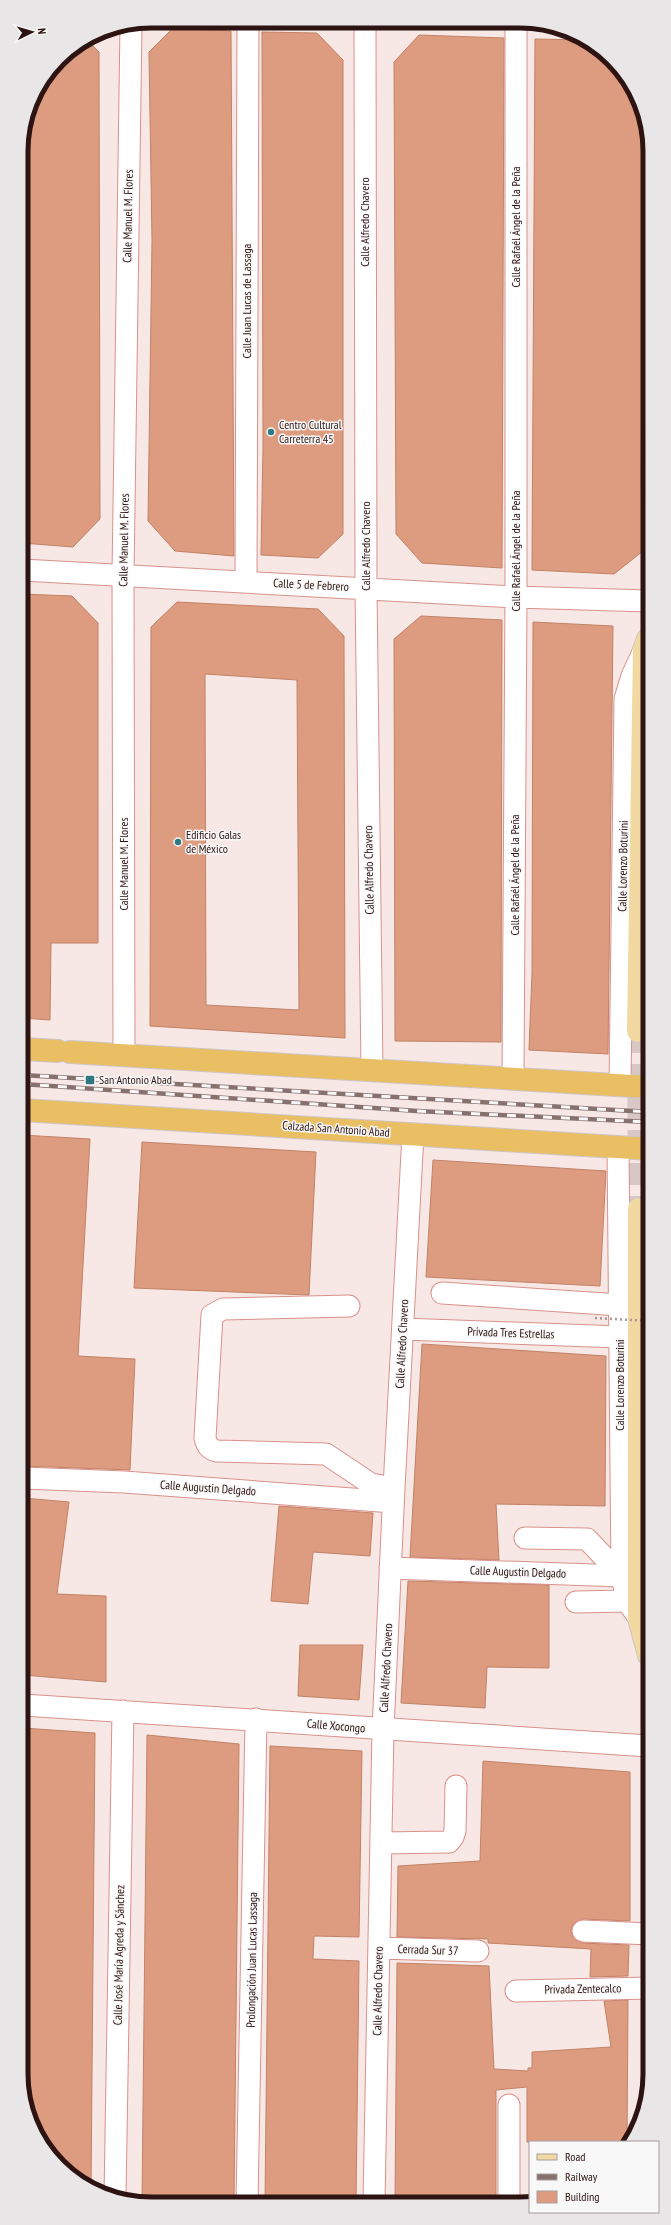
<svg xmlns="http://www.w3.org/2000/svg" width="671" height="2225" viewBox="0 0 671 2225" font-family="'PT Sans Narrow',sans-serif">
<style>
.building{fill:#dd9c7f;stroke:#c28266;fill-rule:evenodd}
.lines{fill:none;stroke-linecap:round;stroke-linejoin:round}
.major-tunnel{stroke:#d9c7c5;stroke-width:22;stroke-dasharray:22 11;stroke-linecap:butt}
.minor-casing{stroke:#d9918b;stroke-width:23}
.major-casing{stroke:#cdc6c6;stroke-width:24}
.highway-casing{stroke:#cdc6c6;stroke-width:24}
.minor{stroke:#fff;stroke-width:21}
.major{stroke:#f2d9a1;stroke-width:22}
.highway{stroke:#eabf63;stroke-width:22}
.rail-casing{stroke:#87716f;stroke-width:4.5}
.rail{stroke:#f8f8f8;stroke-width:3;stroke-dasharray:9;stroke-linecap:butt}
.path-bridge{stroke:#ab9795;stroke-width:2.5;stroke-dasharray:2 3;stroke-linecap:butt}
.poi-dot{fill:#317981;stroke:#f8f8f8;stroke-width:1.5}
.labels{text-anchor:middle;stroke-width:3;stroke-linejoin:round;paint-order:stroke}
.street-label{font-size:12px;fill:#2d1311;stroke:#f8f8f8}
.poi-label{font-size:12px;fill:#2d1311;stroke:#f8f8f8;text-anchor:start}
.rim{fill:none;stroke:#2d1311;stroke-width:5}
</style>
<rect width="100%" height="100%" fill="#f7e7e5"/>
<path class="building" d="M173,28L231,31L234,556L175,551L148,521L152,241L149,52Z
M262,32L317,33L343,60V534L318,558L261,555L263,447Z
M419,35L504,38L502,568L422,563L396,534L394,62Z
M535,39L587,40L612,59L636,93L644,116L641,483L643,551L614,574L532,570Z
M87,40L99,52L100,519L73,547L22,543L21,143L31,101L59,59Z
M22,594L72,596L98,623V943H51L50,1020L22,1018Z
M177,602L318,609L344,636L345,1038L150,1026L151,627ZM205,674L297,680L299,1010L206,1005Z
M421,616L502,620L501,1042L395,1041L394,639Z
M533,622L613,626L608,1054L529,1050L532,973Z
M22,1135L90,1139L78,1356L135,1359L130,1470L23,1466Z
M142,1142L316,1152L309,1295L134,1288Z
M433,1160L606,1171L600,1286L426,1277Z
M422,1344L606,1356L605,1506L496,1504L499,1560L410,1557Z
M23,1498L69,1502L57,1594L106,1596V1682L23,1675Z
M279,1506L373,1513L370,1556L313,1552L308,1604L271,1601Z
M408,1581L549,1585V1668L487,1667L485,1708L401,1703Z
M300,1645H363L359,1700L298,1696Z
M23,1728L95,1733L91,2189L59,2166L35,2132L23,2099Z
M147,1735L239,1744L234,2202H142Z
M270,1746L362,1751L359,1937L314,1936L313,1959L359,1961L356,2202H265Z
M483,1761L630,1772V1921L583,1919L573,1924L571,1931L573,1937L582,1943L629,1945L628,1976L590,1977L591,1949L488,1943V1939L397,1937L398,1866L480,1861Z
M397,1963L489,1966L494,2069L528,2071V2068H532V2052L611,2047L604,2001L628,2000L627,2142H527V2087L496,2090V2202H395Z"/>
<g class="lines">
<path class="major-tunnel" d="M638,1031L639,1209"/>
<defs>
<path id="minor" d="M365,22L366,588L372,1070
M22,570L516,597L648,601
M246,581L248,22
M124,1055L123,575L131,25
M513,1079L516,597V23
M620,1085L625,699L632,676L644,650
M618,1147L622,1576L627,1601L639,1618
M442,1293L620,1305
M349,1306L223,1309L212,1315L205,1438C207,1446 209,1449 217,1451L326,1454L371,1484L394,1488
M403,1329L620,1337
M23,1478L124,1482L393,1502
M525,1538L587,1539L622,1576
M390,1568L622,1576
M576,1602L627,1601
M23,1705L649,1746
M381,1843L449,1842L453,1837L455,1831L456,1786
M583,1931L650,1934
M379,1948L478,1951
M516,1991L650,1988
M509,2105V2202
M115,2198L123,1711
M247,2202L256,1719
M374,2202L383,1730L394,1488L413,1134"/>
<path id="major" d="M638,1031L644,650L648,639
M639,1209V1618L649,1655"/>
<path id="highway" d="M22,1049L58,1051
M70,1052L649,1087
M22,1110L649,1149"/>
</defs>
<use href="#minor" class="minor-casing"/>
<use href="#major" class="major-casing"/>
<use href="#highway" class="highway-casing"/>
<use href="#minor" class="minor"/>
<use href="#major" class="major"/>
<use href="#highway" class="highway"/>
<defs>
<path id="rail" d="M22,1075L649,1112
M22,1084L417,1111L649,1122"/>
</defs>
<use href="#rail" class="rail-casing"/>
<use href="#rail" class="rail"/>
<path class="path-bridge" d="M595,1318L649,1321"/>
</g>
<g class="poi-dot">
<circle cx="271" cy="432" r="4"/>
<circle cx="178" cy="842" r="4"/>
<rect x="85" y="1075" width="10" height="10" rx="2"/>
</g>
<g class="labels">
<g class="street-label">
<text transform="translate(128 216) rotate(-89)" y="4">Calle Manuel M. Flores</text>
<text transform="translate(365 222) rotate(-90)" y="4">Calle Alfredo Chavero</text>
<text transform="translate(516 227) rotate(-90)" y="4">Calle Rafaél Ángel de la Peña</text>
<text transform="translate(247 301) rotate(-90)" y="4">Calle Juan Lucas de Lassaga</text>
<text transform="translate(124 540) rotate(-89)" y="4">Calle Manuel M. Flores</text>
<text transform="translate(366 546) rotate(-90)" y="4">Calle Alfredo Chavero</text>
<text transform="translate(516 551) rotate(-90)" y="4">Calle Rafaél Ángel de la Peña</text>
<text transform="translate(311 585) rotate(3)" y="4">Calle 5 de Febrero</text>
<text transform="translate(124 864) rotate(-90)" y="4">Calle Manuel M. Flores</text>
<text transform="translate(623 866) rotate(-89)" y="4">Calle Lorenzo Boturini</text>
<text transform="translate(369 870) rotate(-91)" y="4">Calle Alfredo Chavero</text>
<text transform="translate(515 875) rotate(-90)" y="4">Calle Rafaél Ángel de la Peña</text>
<text transform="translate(336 1129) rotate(4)" y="4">Calzada San Antonio Abad</text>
<text transform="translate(511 1333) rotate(2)" y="4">Privada Tres Estrellas</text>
<text transform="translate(402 1344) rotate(-87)" y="4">Calle Alfredo Chavero</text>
<text transform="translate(620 1385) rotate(-90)" y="4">Calle Lorenzo Boturini</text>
<text transform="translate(208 1488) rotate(4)" y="4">Calle Augustin Delgado</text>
<text transform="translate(518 1572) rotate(2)" y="4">Calle Augustin Delgado</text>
<text transform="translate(386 1668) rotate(-87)" y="4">Calle Alfredo Chavero</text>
<text transform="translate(336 1726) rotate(5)" y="4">Calle Xocongo</text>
<text transform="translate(428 1950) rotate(2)" y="4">Cerrada Sur 37</text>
<text transform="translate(119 1955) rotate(-89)" y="4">Calle José María Agreda y Sánchez</text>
<text transform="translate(252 1960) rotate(-89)" y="4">Prolongación Juan Lucas Lassaga</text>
<text transform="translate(583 1989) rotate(-1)" y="4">Privada Zentecalco</text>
<text transform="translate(378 1991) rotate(-89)" y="4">Calle Alfredo Chavero</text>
</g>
<g class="poi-label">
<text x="279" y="429">Centro Cultural<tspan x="279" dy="14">Carreterra 45</tspan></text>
<text x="186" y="839">Edificio Galas<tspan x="186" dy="14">de México</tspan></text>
<text x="99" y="1084">San Antonio Abad</text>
</g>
</g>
<path d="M0 0H671V2225H0ZM151 28H520A123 123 0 0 1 643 151V2074A123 123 0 0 1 520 2197H151A123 123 0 0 1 28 2074V151A123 123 0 0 1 151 28Z" fill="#e8e6e6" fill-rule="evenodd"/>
<path class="rim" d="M151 28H520A123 123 0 0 1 643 151V2074A123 123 0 0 1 520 2197H151A123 123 0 0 1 28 2074V151A123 123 0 0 1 151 28Z"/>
<rect x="529" y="2141" width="130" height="72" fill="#f8f8f8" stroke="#a79c9c"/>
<rect x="537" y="2154" width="20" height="6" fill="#f2d9a1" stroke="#a79c9c"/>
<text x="565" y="2161" font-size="12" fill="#2d1311">Road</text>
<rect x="537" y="2174" width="20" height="6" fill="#87716f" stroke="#a79c9c"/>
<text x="565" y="2181" font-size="12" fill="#2d1311">Railway</text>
<rect x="537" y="2191" width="20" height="12" fill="#dd9c7f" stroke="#a79c9c"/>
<text x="565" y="2201" font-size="12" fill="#2d1311">Building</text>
<g transform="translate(32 32) rotate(85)" stroke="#f8f8f8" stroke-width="3" paint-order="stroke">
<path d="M0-3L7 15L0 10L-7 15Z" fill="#2d1311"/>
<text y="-6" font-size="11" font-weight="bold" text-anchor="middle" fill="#2d1311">N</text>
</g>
</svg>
